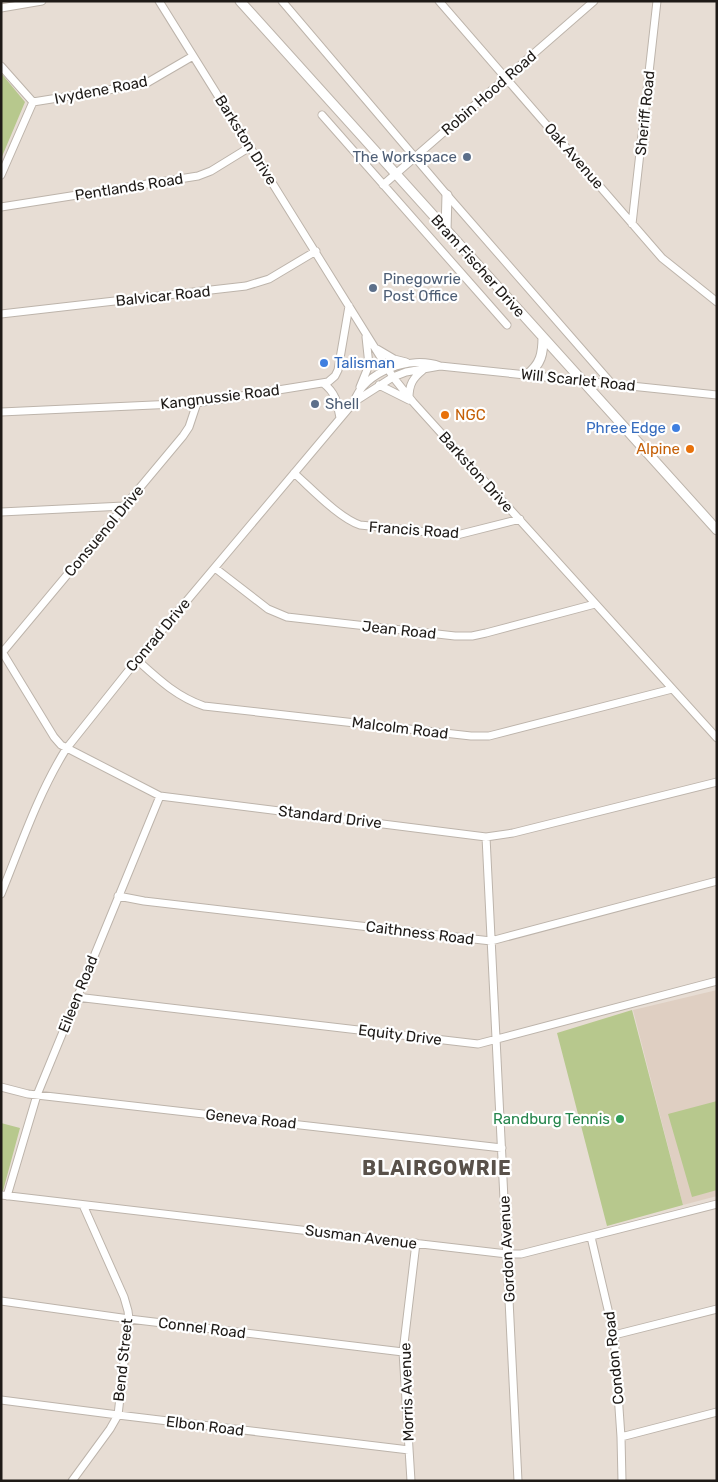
<svg xmlns="http://www.w3.org/2000/svg" width="718" height="1482" viewBox="0 0 718 1482" font-family="Rubik,sans-serif">
<style>
.built{fill:#dfcfc2}
.green{fill:#b7c88d}
.lines{fill:none;stroke-linecap:round;stroke-linejoin:round}
.minor-casing{stroke:#bdb4ab;stroke-width:9}
.major-casing{stroke:#bdb4ab;stroke-width:11}
.minor{stroke:#fff;stroke-width:7}
.major{stroke:#fff;stroke-width:9}
.service-dot{fill:#5c6f8a;stroke:#fff;stroke-width:2}
.shop-dot{fill:#3f7fe0;stroke:#fff;stroke-width:2}
.food-dot{fill:#e8710a;stroke:#fff;stroke-width:2}
.leisure-dot{fill:#2e9e5b;stroke:#fff;stroke-width:2}
.labels{text-anchor:middle;stroke-width:4.5;stroke-linejoin:round;paint-order:stroke}
.street-label{font-size:15px;fill:#1e1a17;stroke:#fff}
.service-label{font-size:15px;fill:#4e5e75;stroke:#fff;text-anchor:start}
.shop-label{font-size:15px;fill:#366cbe;stroke:#fff;text-anchor:start}
.food-label{font-size:15px;fill:#c56008;stroke:#fff;text-anchor:start}
.leisure-label{font-size:15px;fill:#27864d;stroke:#fff;text-anchor:end}
.district-label{font-size:20px;font-weight:bold;letter-spacing:1px;fill:#59514a;stroke:#fff}
</style>
<rect width="100%" height="100%" fill="#e7ddd4"/>
<path class="built" d="M717,990V1196L683,1205L633,1010Z"/>
<path class="green" d="M1,73L25,102L1,159Z
M632,1010L683,1205L607,1226L557,1033Z
M717,1101V1190L692,1197L668,1114Z
M1,1123L20,1128L3,1191H1Z"/>
<g class="lines">
<defs>
<path id="minor" d="M159,1L393,377L413,402L717,738
M282,1L447,195L612,384
M439,1L662,258L717,302
M1,8L42,1
M1,66L33,102L1,175
M33,102L145,84L193,56
M322,115L507,325
M383,185L594,1
M1,207L198,176L211,171L250,147
M632,224L657,1
M1,314L246,286L269,279L316,251
M377,349L394,359L406,362
M323,383C336,393 337,402 340,418
M379,385L409,400
M360,387L369,365L366,337
M409,398C409,384 413,378 423,370
M354,402C364,371 411,355 440,366L717,395
M1,412L197,403L328,382L335,376L338,370L349,306
M294,473C312,489 339,518 360,525L457,535L520,519
M1,512L124,506
M215,568L268,609L287,617L455,636H472L486,633L595,604
M1,650L54,737L61,745L160,796L486,837L513,833L717,782
M1,654L183,436L189,427L197,403
M137,660C158,679 177,697 204,706L471,736H489L672,689
M486,837L518,1481
M1,894C21,845 38,794 66,749L137,660L354,402L393,377L406,372L440,366
M118,896L144,901L491,941L717,881
M76,997L478,1044L717,981
M1,1087L28,1094L502,1148
M1,1195L507,1254H521L717,1204
M7,1196L37,1095L160,796
M591,1237L614,1335L621,1437L622,1481
M1,1301L129,1319L403,1352
M614,1335L717,1309
M1,1400L118,1415L409,1450
M621,1437L717,1412
M72,1481L110,1429L118,1415L129,1319L128,1311L124,1297L83,1205
M411,1481L403,1352L416,1243"/>
<path id="major" d="M240,1L717,530
M446,230L447,195
M527,375C541,364 543,354 543,337"/>
</defs>
<use href="#minor" class="minor-casing"/>
<use href="#major" class="major-casing"/>
<use href="#minor" class="minor"/>
<use href="#major" class="major"/>
</g>
<g class="service-dot">
<circle cx="467" cy="157" r="5"/>
<circle cx="373" cy="288" r="5"/>
<circle cx="315" cy="404" r="5"/>
</g>
<g class="shop-dot">
<circle cx="324" cy="363" r="5"/>
<circle cx="676" cy="428" r="5"/>
</g>
<g class="food-dot">
<circle cx="445" cy="415" r="5"/>
<circle cx="690" cy="449" r="5"/>
</g>
<circle class="leisure-dot" cx="620" cy="1119" r="5"/>
<g class="labels">
<g class="street-label">
<text transform="translate(101 90) rotate(-11)" y="5">Ivydene Road</text>
<text transform="translate(489 93) rotate(-41)" y="5">Robin Hood Road</text>
<text transform="translate(645 113) rotate(-84)" y="5">Sheriff Road</text>
<text transform="translate(246 140) rotate(58)" y="5">Barkston Drive</text>
<text transform="translate(574 156) rotate(49)" y="5">Oak Avenue</text>
<text transform="translate(129 187) rotate(-9)" y="5">Pentlands Road</text>
<text transform="translate(478 266) rotate(48)" y="5">Bram Fischer Drive</text>
<text transform="translate(163 296) rotate(-6)" y="5">Balvicar Road</text>
<text transform="translate(578 380) rotate(6)" y="5">Will Scarlet Road</text>
<text transform="translate(220 397) rotate(-7)" y="5">Kangnussie Road</text>
<text transform="translate(476 472) rotate(48)" y="5">Barkston Drive</text>
<text transform="translate(414 530) rotate(4)" y="5">Francis Road</text>
<text transform="translate(104 531) rotate(-50)" y="5">Consuenol Drive</text>
<text transform="translate(399 630) rotate(6)" y="5">Jean Road</text>
<text transform="translate(158 635) rotate(-50)" y="5">Conrad Drive</text>
<text transform="translate(400 728) rotate(7)" y="5">Malcolm Road</text>
<text transform="translate(330 817) rotate(7)" y="5">Standard Drive</text>
<text transform="translate(420 933) rotate(7)" y="5">Caithness Road</text>
<text transform="translate(78 994) rotate(-68)" y="5">Eileen Road</text>
<text transform="translate(400 1035) rotate(7)" y="5">Equity Drive</text>
<text transform="translate(251 1119) rotate(6)" y="5">Geneva Road</text>
<text transform="translate(361 1237) rotate(7)" y="5">Susman Avenue</text>
<text transform="translate(507 1249) rotate(-93)" y="5">Gordon Avenue</text>
<text transform="translate(202 1328) rotate(7)" y="5">Connel Road</text>
<text transform="translate(614 1358) rotate(-96)" y="5">Condon Road</text>
<text transform="translate(123 1360) rotate(-84)" y="5">Bend Street</text>
<text transform="translate(407 1392) rotate(-92)" y="5">Morris Avenue</text>
<text transform="translate(205 1426) rotate(7)" y="5">Elbon Road</text>
</g>
<g class="service-label">
<text x="457" y="162" text-anchor="end">The Workspace</text>
<text x="383" y="284">Pinegowrie<tspan x="383" dy="17">Post Office</tspan></text>
<text x="325" y="409">Shell</text>
</g>
<g class="shop-label">
<text x="334" y="368">Talisman</text>
<text x="666" y="433" text-anchor="end">Phree Edge</text>
</g>
<g class="food-label">
<text x="455" y="420">NGC</text>
<text x="680" y="454" text-anchor="end">Alpine</text>
</g>
<g class="leisure-label">
<text x="610" y="1124">Randburg Tennis</text>
</g>
<g class="district-label">
<text x="437" y="1175">BLAIRGOWRIE</text>
</g>
</g>
<rect width="718" height="1482" fill="none" stroke="#1e1a17" stroke-width="5"/>
</svg>
